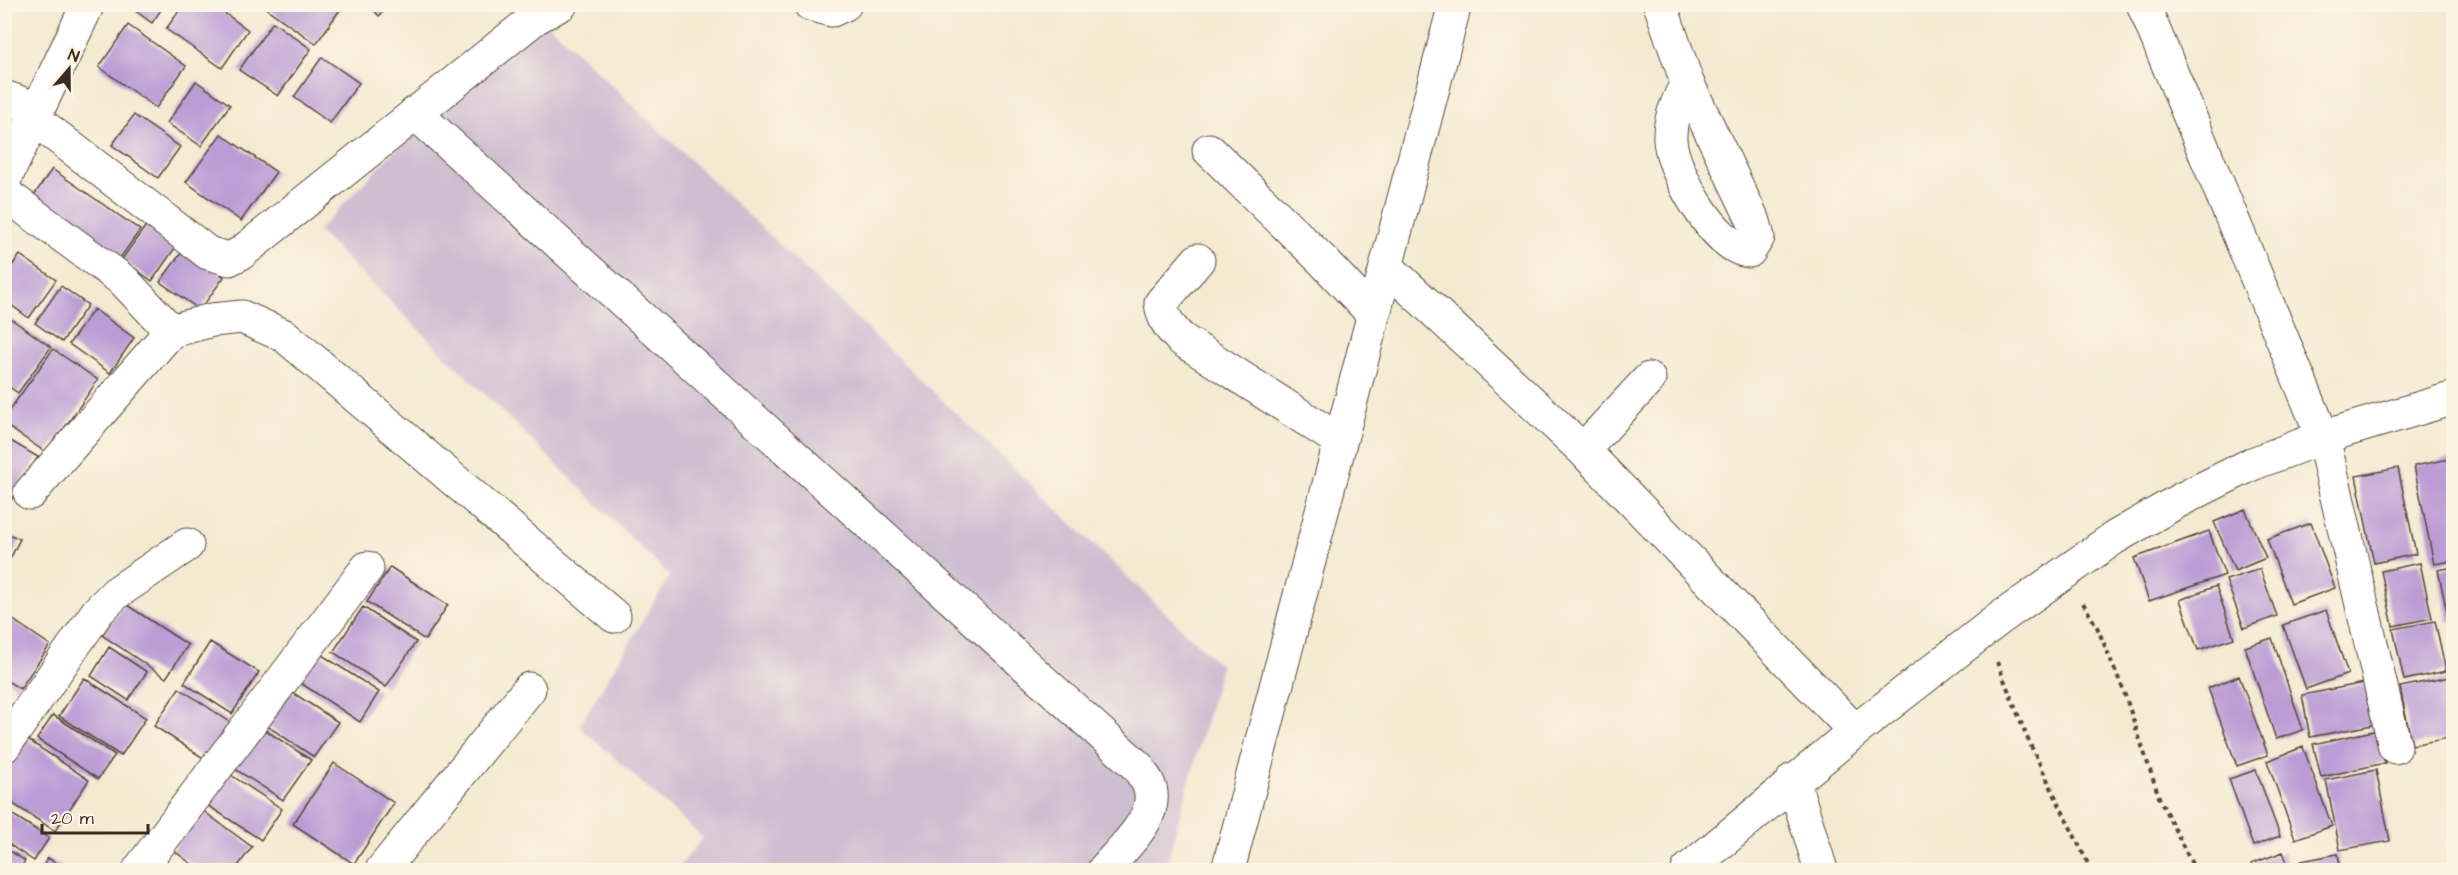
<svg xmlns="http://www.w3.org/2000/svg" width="2458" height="875" viewBox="0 0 2458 875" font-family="'Architects Daughter',sans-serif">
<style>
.industrial{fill:#cebed1}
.building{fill:#bb9cd5}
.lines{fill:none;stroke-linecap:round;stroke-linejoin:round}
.minor-casing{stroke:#574739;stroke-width:35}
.path{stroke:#574739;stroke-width:4;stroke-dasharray:4.5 4.5;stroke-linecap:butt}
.minor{stroke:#fff;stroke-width:33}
</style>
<rect width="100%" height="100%" fill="#fcf5e5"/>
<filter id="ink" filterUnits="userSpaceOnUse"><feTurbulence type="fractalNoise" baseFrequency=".0167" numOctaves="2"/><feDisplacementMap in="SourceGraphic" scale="12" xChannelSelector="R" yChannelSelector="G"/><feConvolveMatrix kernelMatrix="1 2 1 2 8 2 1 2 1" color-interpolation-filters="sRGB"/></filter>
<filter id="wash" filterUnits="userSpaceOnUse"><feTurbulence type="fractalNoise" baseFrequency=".008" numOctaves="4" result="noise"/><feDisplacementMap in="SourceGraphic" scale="24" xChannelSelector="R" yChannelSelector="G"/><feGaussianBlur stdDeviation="1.35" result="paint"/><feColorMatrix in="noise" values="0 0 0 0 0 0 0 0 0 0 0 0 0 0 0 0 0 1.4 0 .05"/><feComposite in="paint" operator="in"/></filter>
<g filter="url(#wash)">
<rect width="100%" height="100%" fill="#f3ead1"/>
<path class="industrial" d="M531,8L1221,666L1165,870H676L703,838L579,726L670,576L318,231Z"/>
<g id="blocks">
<path class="building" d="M126,4H165L152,23Z
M184,4H212L248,30L222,68L166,29Z
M270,4H344L316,44L267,9Z
M369,4H392L379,16Z
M273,22L311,49L278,96L239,70Z
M128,25L186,66L156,108L99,67Z
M322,57L359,83L330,123L294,97Z
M196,81L230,105L201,146L167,123Z
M134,115L180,147L158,178L112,145Z
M221,134L276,172L241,221L186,182Z
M52,169L140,230L115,265L28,204Z
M147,224L177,245L152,281L122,259Z
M184,249L224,277L200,310L160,282Z
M20,255L56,280L29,318L4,300V276Z
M61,286L88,305L62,342L35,323Z
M94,309L134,338L110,373L69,344Z
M7,316L51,347L18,393L4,383V319Z
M53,349L98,380L47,453L4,424V418Z
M4,437L38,457L10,502L4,498Z
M2454,458V561L2434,564L2414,466Z
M2398,468L2416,554L2374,563L2356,476Z
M2245,509L2266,558L2235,571L2214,522Z
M2311,523L2335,588L2291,604L2267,539Z
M2209,531L2225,575L2149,601L2134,558Z
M4,532L20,539L4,571Z
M2420,563L2432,618L2393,626L2381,571Z
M390,567L448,605L425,640L367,602Z
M2454,567V621L2449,622L2438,570Z
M2260,569L2277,616L2244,628L2226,580Z
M2216,586L2234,638L2198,650L2180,600Z
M124,603L188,645L166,678L102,635Z
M363,607L416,642L386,687L333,652Z
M2326,610L2348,674L2306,689L2283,625Z
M6,615L50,645L20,689L4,679Z
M2435,621L2446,671L2404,680L2393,629Z
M2272,638L2303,730L2276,739L2245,647Z
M210,642L259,672L232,714L184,683Z
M109,647L147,672L128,700L91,676Z
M319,653L379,692L360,722L299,682Z
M2239,676L2268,755L2237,766L2208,688Z
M2450,677L2454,693V737L2412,745L2400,687Z
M84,678L146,718L121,756L59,716Z
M2375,681L2383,723L2310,737L2302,695Z
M284,687L338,722L314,757L261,722Z
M179,688L236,726L211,763L154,726Z
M53,715L115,755L98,779L37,739Z
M256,724L311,760L283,800L229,765Z
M2378,730L2385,763L2321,777L2313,744Z
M25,738L89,780L55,831L4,798V769Z
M2303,747L2332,826L2295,839L2267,761Z
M334,763L394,803L354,864L293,824Z
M2256,770L2280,836L2253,846L2229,779Z
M2376,770L2390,841L2340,850L2326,780Z
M228,773L282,809L261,840L207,805Z
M4,809L49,838L34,861L4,841Z
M202,810L252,847L235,870H200L173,850Z
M4,847L25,861L19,870H4Z
M2283,852L2290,870H2254L2251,864Z
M2338,854L2341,870H2303L2301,861Z
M48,858L67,870H40Z"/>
</g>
</g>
<g filter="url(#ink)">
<use href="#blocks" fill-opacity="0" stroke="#574739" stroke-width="1.5"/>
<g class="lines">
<defs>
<path id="minor" d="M810,4L832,10L845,4
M1660,4L1687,82L1754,222L1758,237L1749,251C1716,249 1671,170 1670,139C1669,118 1679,100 1687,82
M2143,4L2323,437L2395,747
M4,97L38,109
M415,113L1138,767C1141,772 1145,778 1148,783C1163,815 1122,848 1104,870
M33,118L208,253L229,259L241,253L535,18L561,4
M1209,150L1323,261L1374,315
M4,181L88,4
M4,193L124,281L171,331L30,493
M1198,260L1161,303C1163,319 1170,328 1181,339L1340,441
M1387,267L1583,450L1855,731
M171,331L212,320L242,317L285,336L614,616
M1583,450L1649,379
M4,746L98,611L116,593L187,545
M1793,780L1821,870
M139,870L367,568
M382,870L529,689
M1228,870L1455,4
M1688,870L1855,731L1999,619L2114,538L2180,500L2252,464L2323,437L2454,398"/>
</defs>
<use href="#minor" class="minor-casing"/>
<path class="path" d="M2083,603L2097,627L2123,689L2160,800L2195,870
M1997,662L2029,742L2091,870"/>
<use href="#minor" class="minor"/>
</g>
</g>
<rect width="2458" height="875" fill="none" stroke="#fcf5e5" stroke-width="24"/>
<g transform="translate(69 69) rotate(20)" stroke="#fcf5e5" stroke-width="4.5" paint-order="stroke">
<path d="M0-4.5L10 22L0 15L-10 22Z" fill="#3b2a1e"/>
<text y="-9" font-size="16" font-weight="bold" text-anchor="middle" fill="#3b2a1e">N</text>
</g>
<path d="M42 824v9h106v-9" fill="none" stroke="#3b2a1e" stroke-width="3"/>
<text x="51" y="824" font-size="18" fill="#3b2a1e" stroke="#fcf5e5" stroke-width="4.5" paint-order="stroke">20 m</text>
</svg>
